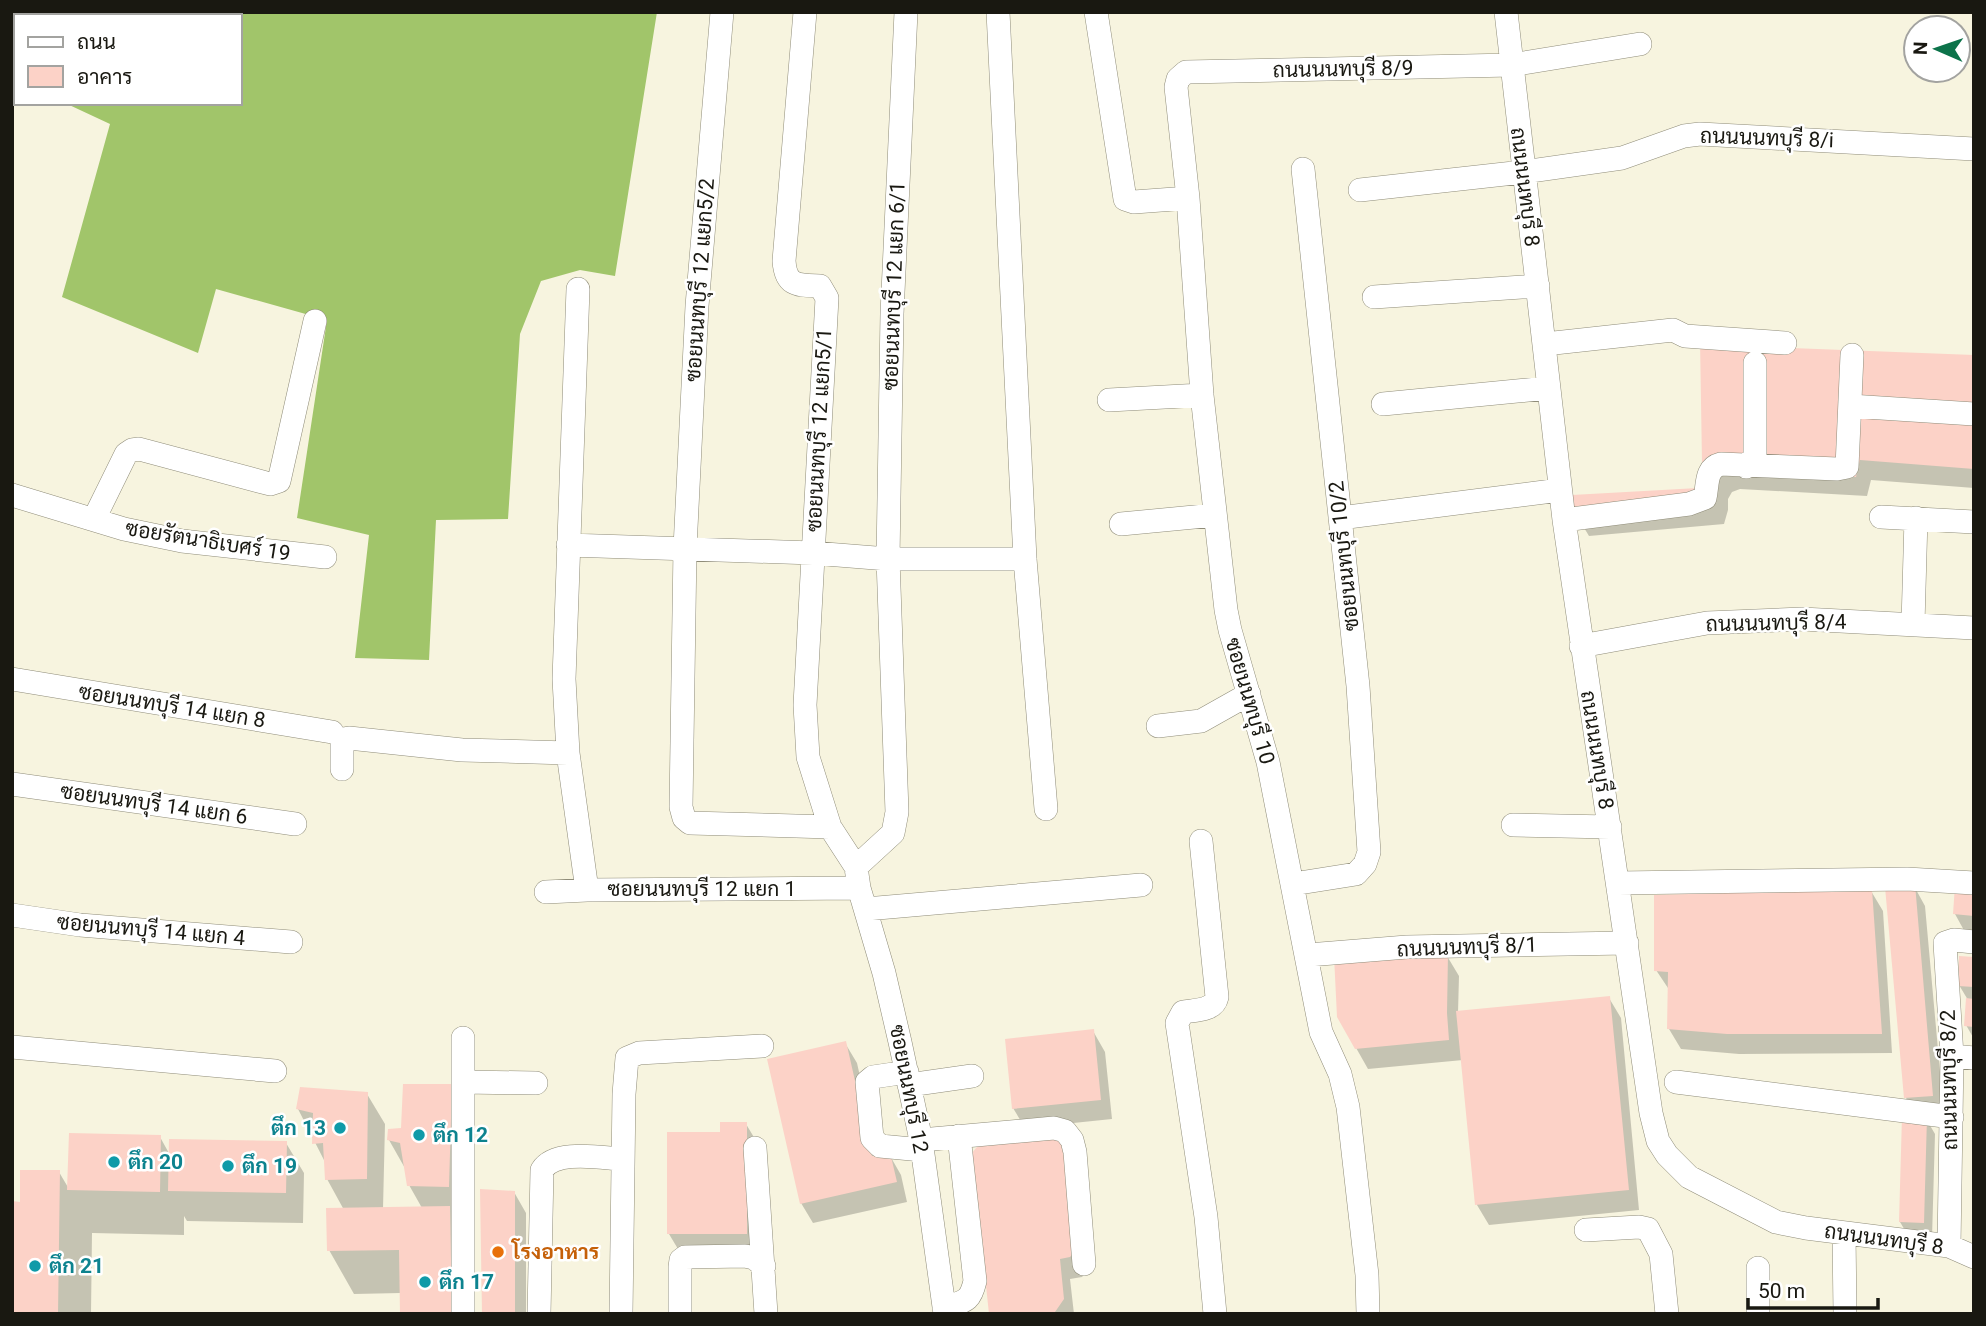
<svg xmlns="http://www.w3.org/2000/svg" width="1986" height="1326" viewBox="0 0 1986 1326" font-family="Roboto,Sarabun,sans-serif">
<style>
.forest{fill:#a1c56a}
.shadow{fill:#0003}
.building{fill:#fcd2c7}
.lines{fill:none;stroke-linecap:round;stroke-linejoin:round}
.minor-casing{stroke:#8f8c79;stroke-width:24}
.minor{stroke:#fff;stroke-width:23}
.culture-dot{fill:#0f9aa8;stroke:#fff;stroke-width:2.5}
.food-dot{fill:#e8710a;stroke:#fff;stroke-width:2.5}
.labels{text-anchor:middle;stroke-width:5;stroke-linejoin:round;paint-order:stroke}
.street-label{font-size:21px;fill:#191811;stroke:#fff}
.culture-label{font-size:21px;font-weight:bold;fill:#0d838f;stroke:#fff;text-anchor:start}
.food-label{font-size:21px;font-weight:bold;fill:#c56008;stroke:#fff;text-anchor:start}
</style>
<rect width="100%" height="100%" fill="#f7f4df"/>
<path class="forest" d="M12,12H657L615,276L580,270L541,281L520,334L508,519L436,520L429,660L355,658L369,535L297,518L327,320L216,289L198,353L62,297L110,124L65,103H240V16H16V81L12,80Z"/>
<path class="shadow" d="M1765,348L1974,358V488L1871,480L1867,496L1740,489L1732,492L1728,499V510L1724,524L1589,536L1577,516L1699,490Z
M1914,886L1925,906L1944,1116L1925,1117L1935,1134L1932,1238L1909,1237L1900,1222L1918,1119L1906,1098Z
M1974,888V934H1966L1955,914Z
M1871,891L1883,911L1892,1053L1739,1054L1681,1049L1669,1029L1670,991L1656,970Z
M1447,956L1459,976L1458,1013L1609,998L1621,1018L1639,1210L1489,1225L1477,1205L1463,1060L1368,1069L1338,1016Z
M1974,959V1039L1966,1025L1968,1000L1959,985Z
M1093,1031L1105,1052L1112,1119L1025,1128L1013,1108Z
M845,1043L857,1063L878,1157L889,1154L901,1175L907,1202L813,1223L801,1203Z
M451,1086L474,1251L475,1314H402L401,1293L354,1294L329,1250L344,1210L327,1179L326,1164L298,1109L367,1094L385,1124L383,1209L422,1208L409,1185L406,1170L389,1140L403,1130Z
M746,1124L758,1144V1254H681L669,1234L722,1134Z
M160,1137L170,1155L286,1143L304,1173L303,1223L187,1221L184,1216V1235L92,1233L91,1314H12L21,1203L59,1172L69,1189Z
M1066,1142L1090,1268L1082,1277L1070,1279L1074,1314H990Z
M514,1192L526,1213V1314H483Z"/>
<path class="building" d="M1700,340L1765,347L1974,355V469L1860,460L1856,477L1728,469L1721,472L1717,488L1575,516L1572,495L1698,488L1702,463Z
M1915,884L1933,1096L1904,1098L1885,887Z
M1955,885L1974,886V916L1953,914Z
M1872,889L1882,1034H1727L1667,1029L1668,972L1654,971V895Z
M1448,954L1447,1013L1449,1040L1355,1049L1337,1017L1334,956Z
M1959,956L1974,957V987L1958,986Z
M1610,996L1629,1190L1475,1205L1456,1011Z
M1966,998L1974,999V1027L1964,1026Z
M1094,1029L1101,1100L1012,1109L1005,1039Z
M846,1041L872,1156L890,1152L897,1182L800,1204L767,1059Z
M403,1084H452L449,1187L407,1186L400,1143L387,1140L388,1129L401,1128Z
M300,1087L368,1092L367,1179L325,1180L323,1143L312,1144L313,1113L296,1109Z
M1902,1116L1927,1117L1924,1223L1899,1222Z
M720,1122H747V1234H667V1132H720Z
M69,1133L161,1135L160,1192L67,1190Z
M1056,1134L1067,1141L1079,1247L1070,1257L1060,1259L1064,1299L1055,1312L989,1314L972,1153L980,1143Z
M169,1139L287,1141L286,1193L168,1191Z
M20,1170H60L58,1314H12V1201L20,1202Z
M480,1189L515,1191V1314H482Z
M450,1206L452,1314H400L399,1250L327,1251L326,1208Z"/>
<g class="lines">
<defs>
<path id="minor" d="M722,12L697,306L685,548L681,807L684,818L690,823L830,827
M805,12L784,261C786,287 798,285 820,286L827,298L805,705L808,757L830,827L856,867L859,888L884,973L900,1042L921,1140L945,1314
M998,12L1025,559L1046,809
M1096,12L1125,199L1134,202L1188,198
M1506,12L1564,520L1651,1113L1658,1141L1667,1155L1689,1177L1776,1222L1806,1228L1949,1246L1974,1257
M1360,190L1523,172L1622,158L1684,136L1700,134L1974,149
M578,289L564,679L568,753L587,890
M1374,297L1538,286
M1545,344L1673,330L1685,336L1785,343
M1109,400L1202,395
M1383,404L1548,388
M1850,406L1974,414
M1746,467L1755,457V363
M12,495L124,529L182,541L325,557
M1881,517L1974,522
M1340,518L1560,490
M94,519L126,454L132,450L139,449L270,484L279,481L315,321
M1564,520L1689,504L1705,498C1708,485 1705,468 1721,464L1837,469L1847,467L1852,355
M1121,524L1215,515
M568,545L813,553L888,559H1025
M1913,624L1916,518
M1581,646L1707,623L1802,619L1974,628
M12,679L332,732
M1158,726L1201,721L1249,694
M342,769V742L343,739L349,738L462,750L568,753
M12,784L295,824
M1513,825L1610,827
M1201,841L1217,997C1214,1011 1195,1010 1183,1012L1177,1023L1206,1217L1215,1314
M856,867L893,833L897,812L888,559L892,314L906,12
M1618,883L1907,879L1974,883
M1293,884L1356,874L1365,864L1369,852L1358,686L1303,169
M546,892L587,890L859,888
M866,909L1141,885
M12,915L80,925L291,942
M1308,955L1407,947L1627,943
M12,1047L275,1071
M1952,1056L1974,1058
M907,1072L873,1077L867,1082L872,1138L880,1146L922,1150
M463,1082L536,1083
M1676,1082L1952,1117
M909,1085L972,1076
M921,1140L1054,1128L1065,1131L1072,1140L1075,1152L1084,1264
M755,1148L766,1314
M1586,1230L1639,1227L1648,1229L1661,1254L1667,1314
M1844,1233L1845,1314
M1949,1246L1952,1056L1945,943L1954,940L1974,942
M944,1308C964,1301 970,1303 975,1281L959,1136
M463,1314V1038
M539,1314L542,1170C555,1149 601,1158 623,1159
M621,1314L624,1094L627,1058L639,1053L762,1046
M680,1314V1267L681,1260L685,1257L745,1256L754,1258L764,1266
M1368,1314L1367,1275L1348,1107L1340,1074L1321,1032L1268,762L1230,630L1226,610L1202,395L1188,198L1176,87L1178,79L1186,72L1511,65L1640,44
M1758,1314V1268"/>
</defs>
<use href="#minor" class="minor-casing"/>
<use href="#minor" class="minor"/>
</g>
<g class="culture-dot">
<circle cx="340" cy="1128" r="7"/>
<circle cx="419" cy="1135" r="7"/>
<circle cx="114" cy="1162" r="7"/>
<circle cx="228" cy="1166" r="7"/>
<circle cx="35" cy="1266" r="7"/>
<circle cx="425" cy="1282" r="7"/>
</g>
<circle class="food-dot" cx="498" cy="1252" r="7"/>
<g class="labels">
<g class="street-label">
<text transform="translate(1343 69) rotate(-1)" y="7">ถนนนนทบุรี 8/9</text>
<text transform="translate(1767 138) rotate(2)" y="7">ถนนนนทบุรี 8/i</text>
<text transform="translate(1525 187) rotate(83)" y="7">ถนนนนทบุรี 8</text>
<text transform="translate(700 280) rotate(-86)" y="7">ซอยนนทบุรี 12 แยก5/2</text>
<text transform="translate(894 286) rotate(-88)" y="7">ซอยนนทบุรี 12 แยก 6/1</text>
<text transform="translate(819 430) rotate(-87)" y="7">ซอยนนทบุรี 12 แยก5/1</text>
<text transform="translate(208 541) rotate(9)" y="7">ซอยรัตนาธิเบศร์ 19</text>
<text transform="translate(1344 556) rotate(-96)" y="7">ซอยนนทบุรี 10/2</text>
<text transform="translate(1776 623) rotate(-1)" y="7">ถนนนนทบุรี 8/4</text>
<text transform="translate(1250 701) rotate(74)" y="7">ซอยนนทบุรี 10</text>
<text transform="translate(172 706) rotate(9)" y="7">ซอยนนทบุรี 14 แยก 8</text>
<text transform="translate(1597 750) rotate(81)" y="7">ถนนนนทบุรี 8</text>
<text transform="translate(154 804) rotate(8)" y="7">ซอยนนทบุรี 14 แยก 6</text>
<text x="702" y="896">ซอยนนทบุรี 12 แยก 1</text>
<text transform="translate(151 930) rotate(5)" y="7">ซอยนนทบุรี 14 แยก 4</text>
<text transform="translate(1467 947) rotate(-2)" y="7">ถนนนนทบุรี 8/1</text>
<text transform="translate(1949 1080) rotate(-91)" y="7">ถนนนนทบุรี 8/2</text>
<text transform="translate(909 1089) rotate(79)" y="7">ซอยนนทบุรี 12</text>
<text transform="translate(1884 1239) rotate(8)" y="7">ถนนนนทบุรี 8</text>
</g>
<g class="culture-label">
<text x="326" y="1135" text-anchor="end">ตึก 13</text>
<text x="433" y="1142">ตึก 12</text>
<text x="128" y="1169">ตึก 20</text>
<text x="242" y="1173">ตึก 19</text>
<text x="49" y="1273">ตึก 21</text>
<text x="439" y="1289">ตึก 17</text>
</g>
<g class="food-label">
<text x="512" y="1259">โรงอาหาร</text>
</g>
</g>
<rect width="1986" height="1326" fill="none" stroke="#191811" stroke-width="28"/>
<rect x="14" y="14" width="228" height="91" fill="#ffffff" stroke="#a3a3a0" stroke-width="2"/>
<rect x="28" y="37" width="35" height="10" fill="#ffffff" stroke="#a3a3a0" stroke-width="2"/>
<text x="77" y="49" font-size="21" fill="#191811">ถนน</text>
<rect x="28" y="66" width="35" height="21" fill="#fcd2c7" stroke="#a3a3a0" stroke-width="2"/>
<text x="77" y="84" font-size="21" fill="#191811">อาคาร</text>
<g transform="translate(1937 49) rotate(272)"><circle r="33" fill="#ffffff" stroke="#a3a3a0" stroke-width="2"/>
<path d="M0-5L12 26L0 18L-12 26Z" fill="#0c734a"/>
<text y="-10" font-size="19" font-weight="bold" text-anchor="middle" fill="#191811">N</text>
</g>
<path d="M1748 1298v10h130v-10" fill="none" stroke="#191811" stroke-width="3.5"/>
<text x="1758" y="1298" font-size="21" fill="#191811" stroke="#ffffff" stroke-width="5" paint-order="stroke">50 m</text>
</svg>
